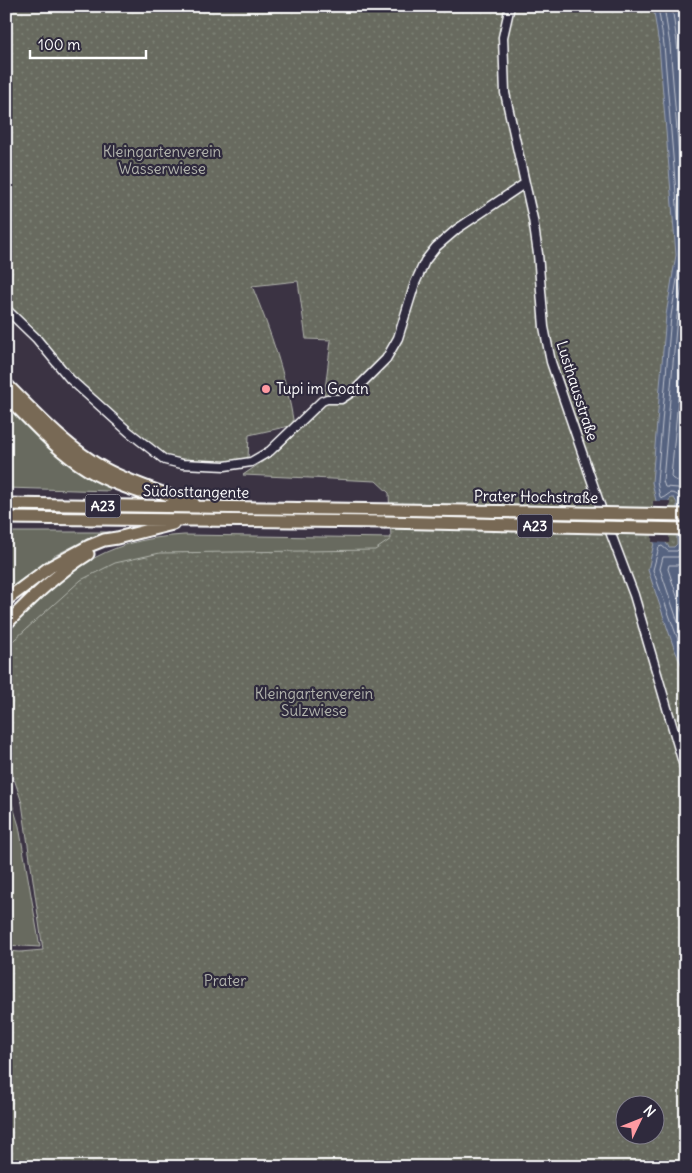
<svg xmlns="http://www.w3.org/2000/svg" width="692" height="1173" viewBox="0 0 692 1173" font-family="Delius,sans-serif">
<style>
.grass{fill:#676b5e;stroke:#b3b5ae}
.park{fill:url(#park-dots);stroke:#b3b5ae;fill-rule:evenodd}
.water{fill:#576380;stroke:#9aa1b3;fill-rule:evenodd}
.pier{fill:#3b3343}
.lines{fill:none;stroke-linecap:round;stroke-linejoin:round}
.shore{stroke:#bcc1cc;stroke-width:1}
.minor-casing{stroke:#fff;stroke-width:11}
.highway-casing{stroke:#fff;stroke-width:15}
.minor{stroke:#2f2a3d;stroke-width:8}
.highway{stroke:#786954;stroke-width:11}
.highway-bridge-casing{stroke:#fff;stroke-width:15;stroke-linecap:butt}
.highway-bridge{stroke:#786954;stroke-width:11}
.poi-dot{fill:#ff9aa2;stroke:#2f2a3d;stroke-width:2}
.labels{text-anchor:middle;stroke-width:4.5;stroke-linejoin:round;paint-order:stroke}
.shield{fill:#2f2a3d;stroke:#c1bfc5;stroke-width:1}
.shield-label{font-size:14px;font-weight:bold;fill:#fff}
.park-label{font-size:15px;fill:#b3b5ae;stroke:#2f2a3d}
.poi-label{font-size:15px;fill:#fff;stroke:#2f2a3d;text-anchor:start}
.street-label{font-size:15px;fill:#fff;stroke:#2f2a3d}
</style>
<defs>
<pattern id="park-dots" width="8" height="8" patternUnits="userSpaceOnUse" patternTransform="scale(1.25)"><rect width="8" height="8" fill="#676b5e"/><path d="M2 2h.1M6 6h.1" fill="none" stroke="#7e8176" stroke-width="1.8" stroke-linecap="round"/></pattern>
</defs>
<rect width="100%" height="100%" fill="#3b3343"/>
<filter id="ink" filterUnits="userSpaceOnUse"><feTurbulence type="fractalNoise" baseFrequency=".02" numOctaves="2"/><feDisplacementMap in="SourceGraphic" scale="10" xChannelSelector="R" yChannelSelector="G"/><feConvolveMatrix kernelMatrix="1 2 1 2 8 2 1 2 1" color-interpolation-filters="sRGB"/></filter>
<g filter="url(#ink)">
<path class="grass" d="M6,406L59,456L89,476L111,488L109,491L6,488Z
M6,532H110L91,537L54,556L6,591Z
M184,535L394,538L391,547L6,655V630C66,574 97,540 184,535Z
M6,784L19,826L40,947L6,945Z"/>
<path class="park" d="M6,6H686V1167H6V951L20,952L43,950L22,803L6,754V647L81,580L115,563L160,553L375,550L391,539L389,493L376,481L243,475L279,450L323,406L331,340L306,339L298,281L252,286C271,332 286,376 294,425L249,435L248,459L230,463L170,459L130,429L74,376L40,337L6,305ZM624,1106H654V1136H624Z"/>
<path class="water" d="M653,6H686V675L674,648L648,570L654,543L656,501L652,482L666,315L676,255L659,45ZM671,498H674L677,503V544L674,547H669L666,543L667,503Z"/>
<path class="pier" d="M653,501H670L669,543L652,542Z"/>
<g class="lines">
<path class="shore" d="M658,6L664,45L681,255L671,316L657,482L660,497L663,498L670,493C679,493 682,499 682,508
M664,6L670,45L686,241
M672,6L677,43L686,148
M686,263L677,316L663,481L665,487L678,488L686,495
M686,311L671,477L673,479L686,484
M682,536V546L677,551H668L662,546L659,547L653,570L686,662
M686,551L678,557H663L660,569L686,646
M686,562L678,565H669L668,569L686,623"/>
<defs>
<path id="minor" d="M510,6L503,37L505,93L533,219L538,254L544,327L551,362L600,505L634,595L686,773
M6,309L36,338L70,379L129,432L165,460L182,464L225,466L251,462L270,451L322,401L327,399H341L355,390L386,359L398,338L415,283L425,261L436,247L457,229L524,184"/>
<path id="highway" d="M6,384C37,415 66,447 105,469C133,484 164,493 194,504
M6,396C32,422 56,450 87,469C103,479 122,486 140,492
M6,504L526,512
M6,518L384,522
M6,600L50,567L89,546L104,540L117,538L173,524
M6,624C32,598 57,573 88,554"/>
</defs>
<use href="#minor" class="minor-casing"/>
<use href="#highway" class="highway-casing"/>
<use href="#minor" class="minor"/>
<use href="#highway" class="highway"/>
<defs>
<path id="highway-bridge" d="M526,512L686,515
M384,522L686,529"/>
</defs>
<use href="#highway-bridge" class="highway-bridge-casing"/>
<use href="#highway-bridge" class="highway-bridge"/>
</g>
</g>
<circle class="poi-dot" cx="266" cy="389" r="5"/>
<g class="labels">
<g class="shield">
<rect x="85.5" y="494.5" width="35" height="23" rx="4"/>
<rect x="517.5" y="514.5" width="35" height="23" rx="4"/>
</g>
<g class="shield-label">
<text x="103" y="511">A23</text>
<text x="535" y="531">A23</text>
</g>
<g class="park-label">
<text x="162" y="157">Kleingartenverein<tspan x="162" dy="17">Wasserwiese</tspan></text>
<text x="314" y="699">Kleingartenverein<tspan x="314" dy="17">Sulzwiese</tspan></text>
<text x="225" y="986">Prater</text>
</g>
<g class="poi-label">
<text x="276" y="394">Tupi im Goatn</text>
</g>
<g class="street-label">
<text transform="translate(577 391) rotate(72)" y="5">Lusthausstraße</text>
<text transform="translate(196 492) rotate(1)" y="5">Südosttangente</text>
<text transform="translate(536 497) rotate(1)" y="5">Prater Hochstraße</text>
</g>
</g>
<rect width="692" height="1173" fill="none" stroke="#2f2a3d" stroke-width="25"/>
<rect x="12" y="12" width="667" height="1148" fill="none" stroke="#fff" stroke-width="2" filter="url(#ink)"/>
<g transform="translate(640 1120) rotate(47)"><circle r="24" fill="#2f2a3d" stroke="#827f8b"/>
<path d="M0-4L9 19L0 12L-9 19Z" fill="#ff9aa2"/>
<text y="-8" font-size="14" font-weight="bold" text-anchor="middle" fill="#ffffff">N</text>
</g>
<path d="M30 50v8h116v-8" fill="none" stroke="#ffffff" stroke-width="2.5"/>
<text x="38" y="50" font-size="15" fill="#ffffff" stroke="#2f2a3d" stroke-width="4" paint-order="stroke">100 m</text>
</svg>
